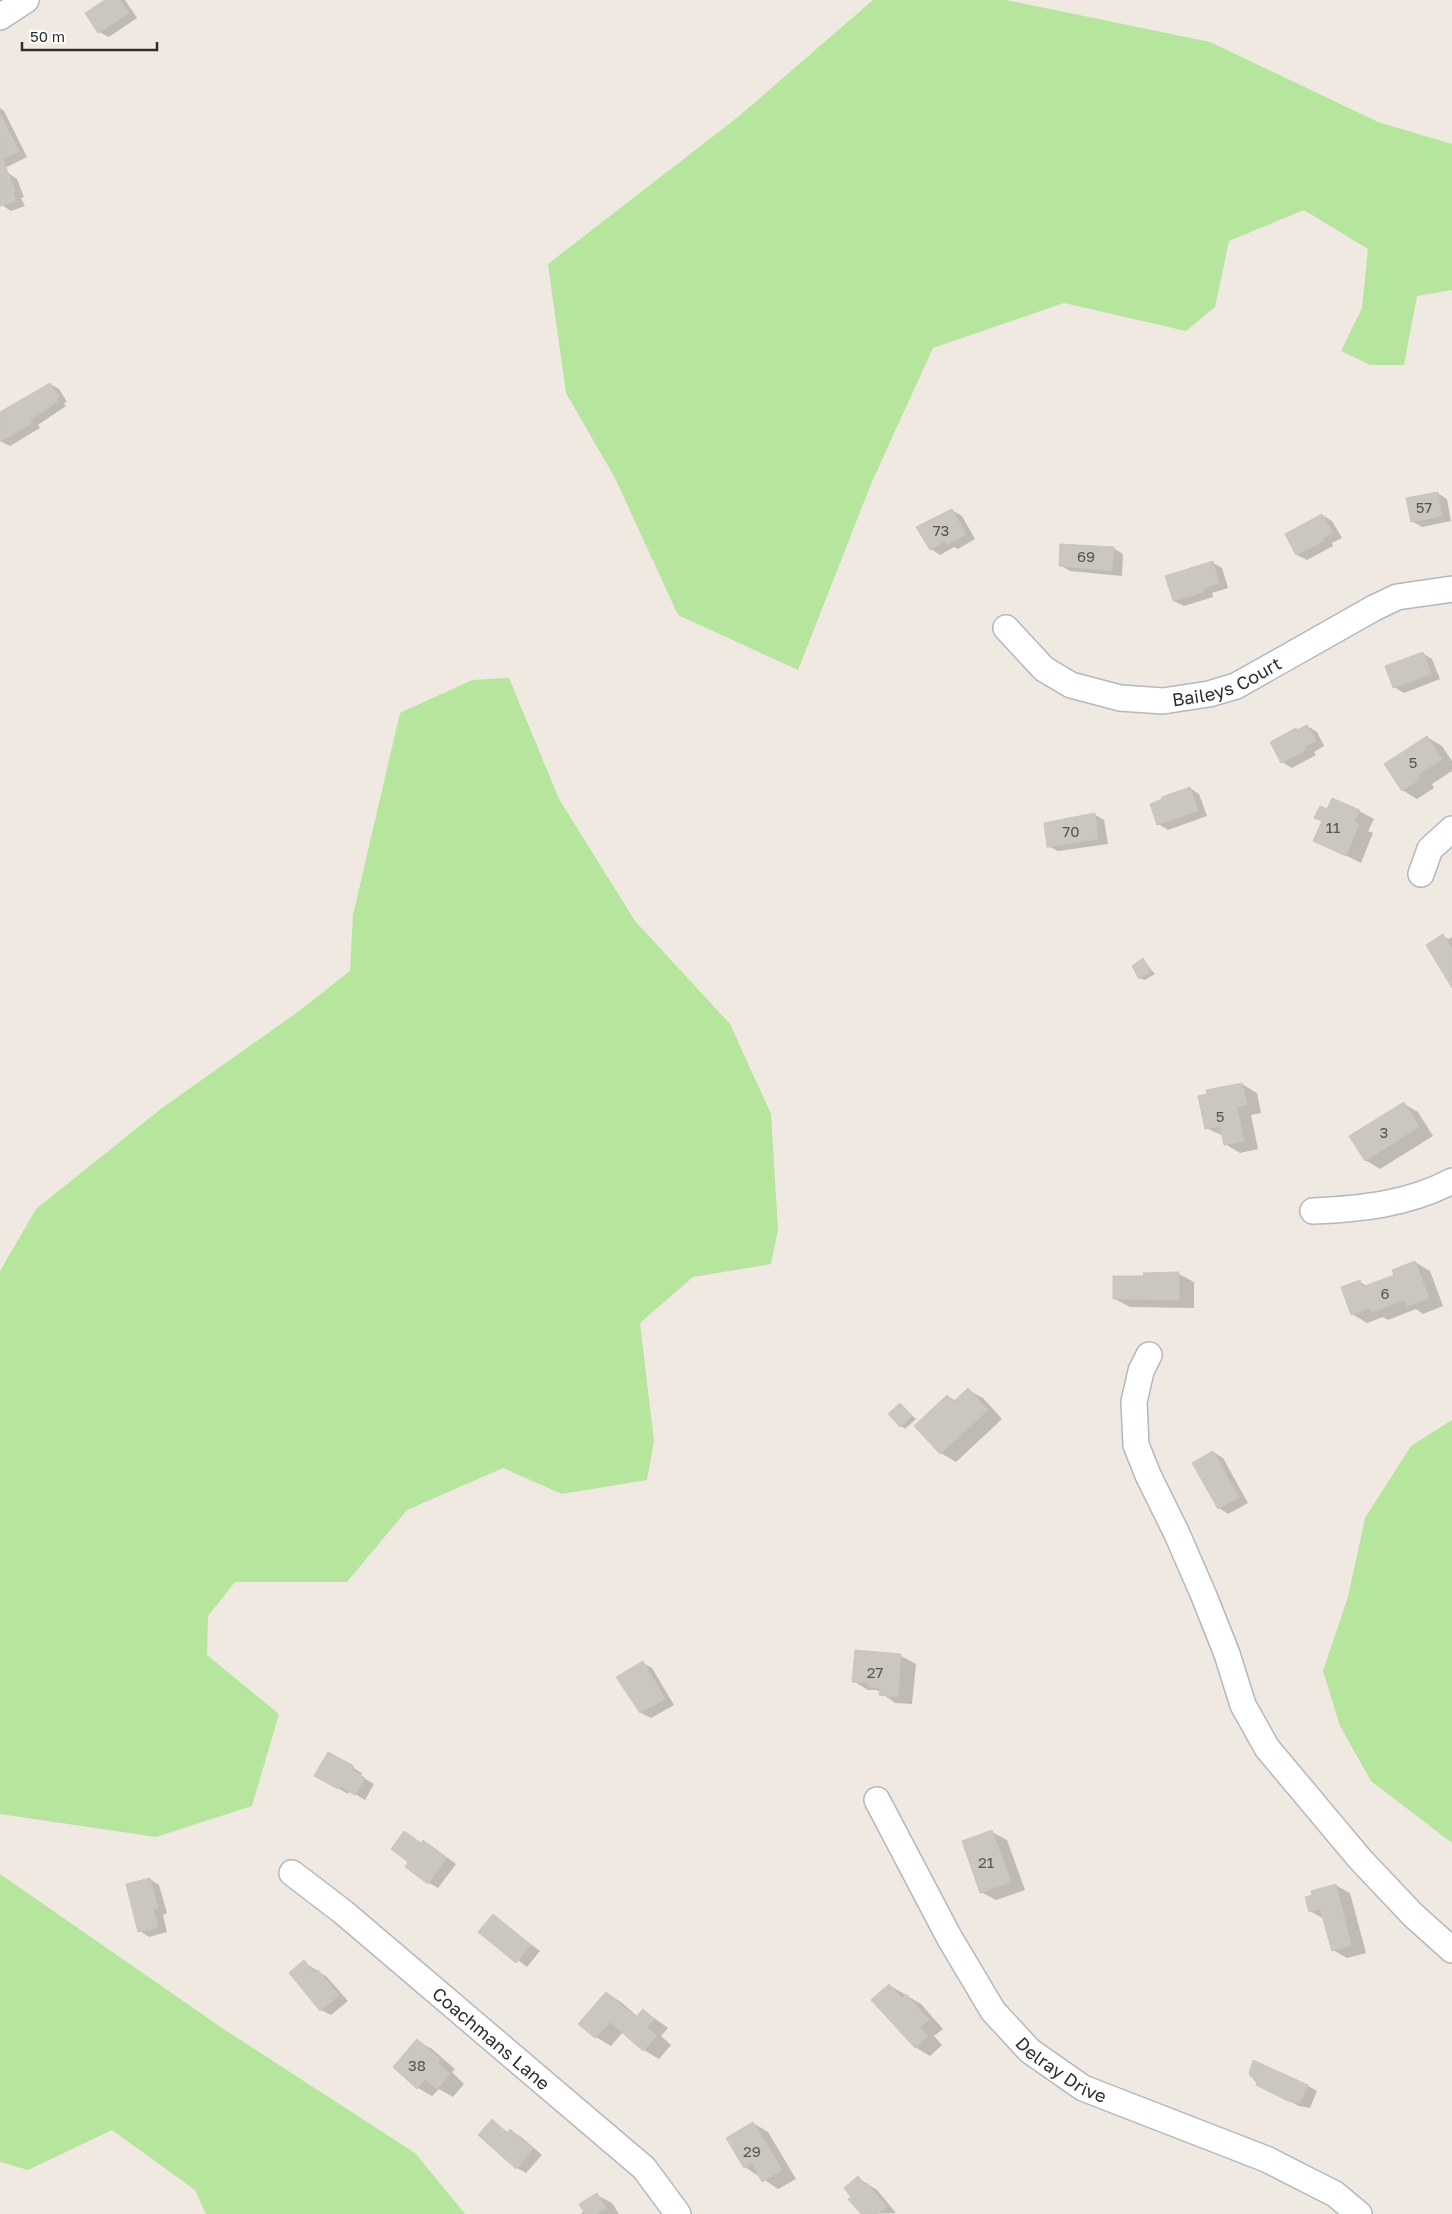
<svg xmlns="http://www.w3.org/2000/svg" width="1452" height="2214" font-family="'Golos Text',sans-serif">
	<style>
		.green { fill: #b6e59e }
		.shadow { fill: #0003 }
		.building { fill: #cbc7bf; stroke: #cbc5ba }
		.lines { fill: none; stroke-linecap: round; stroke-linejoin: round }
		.minor-casing { stroke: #b4b7c1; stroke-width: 28 }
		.minor { stroke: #fff; stroke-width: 25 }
		.labels { text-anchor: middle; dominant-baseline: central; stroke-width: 5; stroke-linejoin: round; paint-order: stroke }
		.number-label { font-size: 15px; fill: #555452 }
		.street-label { font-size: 18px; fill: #2e2e2e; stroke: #fff }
	</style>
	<rect width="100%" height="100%" fill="#efe9e1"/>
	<g class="green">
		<polygon points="873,0 1006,0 1210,42 1378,122 1452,144 1452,290 1417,296 1404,365 1370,365 1341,351 1362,308 1368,249 1304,210 1229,241 1215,307 1186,331 1064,303 933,348 871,484 798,670 678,615 615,478 566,393 548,264 738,117"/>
		<polygon points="509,678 559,799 635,921 730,1024 771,1114 778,1230 771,1264 693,1277 640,1323 654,1441 647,1480 562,1494 503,1468 407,1510 347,1582 235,1582 208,1616 207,1655 279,1714 252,1806 156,1837 0,1814 0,1271 36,1209 162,1108 295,1014 350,971 353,915 400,713 472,680"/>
		<polygon points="1452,1420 1452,1843 1371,1781 1340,1726 1323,1671 1348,1597 1365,1518 1411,1446"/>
		<polygon points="0,1874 222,2028 415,2153 465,2214 206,2214 195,2190 112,2130 28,2170 0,2162"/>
	</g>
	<g class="shadow">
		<polygon points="107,0 125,0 137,18 109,37 99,32"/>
		<polygon points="0,108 4,111 27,157 7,167 0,163"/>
		<polygon points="8,173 17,179 24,197 21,198 25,206 11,211 2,205 0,202 0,176"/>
		<polygon points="50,384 59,389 67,402 64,403 66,406 38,425 40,428 10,446 0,441 0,414"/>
		<polygon points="1437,493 1447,499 1451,521 1422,527 1412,521"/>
		<polygon points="952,510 962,516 975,539 958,549 954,547 940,555 931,549 918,527"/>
		<polygon points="1322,515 1332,521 1342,538 1332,543 1333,546 1307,560 1297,555 1286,534"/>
		<polygon points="1113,548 1123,554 1122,576 1070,571 1060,565"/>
		<polygon points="1213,563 1222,568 1228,588 1212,593 1213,597 1184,606 1174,601"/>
		<polygon points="1422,653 1432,659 1440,679 1404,693 1394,687"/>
		<polygon points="1307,726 1317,732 1324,746 1314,752 1316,755 1292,768 1282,762 1296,729 1299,731"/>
		<polygon points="1427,737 1442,746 1452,761 1452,771 1432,784 1434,788 1417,799 1402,790"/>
		<polygon points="1190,788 1199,794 1207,816 1168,830 1158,824"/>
		<polygon points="1328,811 1359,811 1374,819 1368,831 1373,833 1361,863 1315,840 1323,822 1316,818"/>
		<polygon points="1094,814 1104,820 1108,844 1058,851 1048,846 1065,818"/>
		<polygon points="1443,936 1449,939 1452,937 1452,979"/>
		<polygon points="1143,960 1155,974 1145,980 1140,978"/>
		<polygon points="1242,1084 1257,1093 1261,1113 1251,1115 1258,1149 1240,1153 1225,1144 1224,1136 1206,1128"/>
		<polygon points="1404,1104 1418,1112 1433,1136 1380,1169 1365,1160"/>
		<polygon points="1415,1262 1430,1271 1443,1306 1423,1314 1416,1309 1388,1320 1383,1317 1367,1323 1352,1314 1360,1282 1367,1286 1395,1276"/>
		<polygon points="1179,1274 1194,1282 1194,1308 1130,1307 1115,1299 1145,1277"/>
		<polygon points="968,1390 983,1398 1002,1419 956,1462 941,1453 947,1396 956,1401"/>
		<polygon points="900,1404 916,1419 905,1429 901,1426"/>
		<polygon points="1213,1452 1223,1458 1248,1503 1228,1514 1219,1508"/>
		<polygon points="901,1656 916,1664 912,1704 895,1703 877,1690 868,1690 853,1681"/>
		<polygon points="643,1663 652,1668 674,1705 651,1718 641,1713 618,1677"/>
		<polygon points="328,1753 362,1773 360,1776 374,1784 365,1800 350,1791 348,1794 316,1775"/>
		<polygon points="404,1832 422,1844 433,1847 456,1864 438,1888 429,1883 410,1862"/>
		<polygon points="992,1832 1007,1840 1025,1890 996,1900 981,1892"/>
		<polygon points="150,1879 159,1885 167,1913 163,1915 167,1932 149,1937 140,1931"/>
		<polygon points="1335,1885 1350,1893 1366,1953 1347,1958 1333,1950 1324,1919 1310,1911"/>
		<polygon points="493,1916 540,1951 527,1967 480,1932"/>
		<polygon points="304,1962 327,1977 348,2001 331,2015 321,2010"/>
		<polygon points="889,1985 921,2004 943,2029 934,2036 942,2045 930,2056 915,2047"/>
		<polygon points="606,1993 621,2002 638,2017 643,2010 668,2028 661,2036 671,2045 659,2059 644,2050 623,2032 611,2046 596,2037 580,2024"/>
		<polygon points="418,2041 432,2049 455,2069 452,2072 464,2084 453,2097 439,2089 432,2096 418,2088"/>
		<polygon points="1308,2086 1317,2091 1310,2108 1299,2106 1267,2090"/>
		<polygon points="492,2121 509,2133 510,2131 520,2136 542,2155 526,2173 517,2168"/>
		<polygon points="753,2123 768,2132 796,2179 778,2189 745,2167"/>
		<polygon points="858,2178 877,2190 896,2213 862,2214"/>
		<polygon points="597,2195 612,2203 619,2214 581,2214"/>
	</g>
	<g class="building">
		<polygon points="105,0 120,0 129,13 98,33 85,13"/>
		<polygon points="0,114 19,151 3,159 15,191 13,193 16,201 0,206"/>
		<polygon points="50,383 59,396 56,398 58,401 30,420 32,423 0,442 0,412"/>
		<polygon points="1438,492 1442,516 1411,522 1406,498"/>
		<polygon points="952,509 966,534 947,545 945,541 930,550 916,527"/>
		<polygon points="1322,514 1333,533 1323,538 1324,541 1296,555 1285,534"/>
		<polygon points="1060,544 1114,547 1112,571 1059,566"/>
		<polygon points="1213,561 1219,583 1203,588 1204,592 1173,601 1165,576"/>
		<polygon points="1423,652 1431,674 1393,688 1385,666"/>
		<polygon points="1307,725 1316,741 1305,746 1307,749 1281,763 1270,742 1296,728 1297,730"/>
		<polygon points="1427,736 1442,759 1418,775 1420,779 1402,791 1384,764"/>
		<polygon points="1190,787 1198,811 1157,825 1150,804 1162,799 1162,797"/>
		<polygon points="1332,798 1360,810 1354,822 1359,824 1346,856 1313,841 1322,821 1314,818 1320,806 1327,809"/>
		<polygon points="1095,813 1098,839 1047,847 1044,823"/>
		<polygon points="1443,934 1452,949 1452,988 1426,945"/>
		<polygon points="1143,958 1151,971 1139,979 1132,966"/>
		<polygon points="1242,1083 1247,1104 1237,1107 1244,1141 1224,1145 1220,1126 1205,1129 1198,1096 1207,1094 1206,1090"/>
		<polygon points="1404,1102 1419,1127 1365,1161 1349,1136"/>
		<polygon points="1415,1261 1429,1298 1407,1306 1405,1300 1372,1312 1370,1308 1351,1315 1341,1287 1360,1280 1362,1287 1394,1275 1392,1270"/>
		<polygon points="1179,1272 1179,1300 1113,1299 1113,1276 1144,1276 1143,1273"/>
		<polygon points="968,1388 988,1410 940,1454 914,1426 947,1395 953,1402"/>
		<polygon points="900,1403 912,1416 900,1427 888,1414"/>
		<polygon points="1213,1451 1239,1497 1218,1509 1192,1463"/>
		<polygon points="855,1650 901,1654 898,1697 879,1695 880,1688 868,1687 869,1683 852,1682"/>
		<polygon points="643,1661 665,1699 640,1713 616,1677"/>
		<polygon points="328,1752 354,1766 352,1770 365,1778 355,1795 340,1786 338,1789 314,1776"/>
		<polygon points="992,1830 1011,1882 980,1893 962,1841"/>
		<polygon points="404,1831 421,1843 423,1840 447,1858 428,1884 405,1867 408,1862 391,1849"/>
		<polygon points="150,1878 158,1908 153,1909 158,1927 138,1932 126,1884"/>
		<polygon points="1336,1884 1351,1945 1332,1951 1320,1909 1309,1912 1305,1897 1312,1895 1311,1891"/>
		<polygon points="493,1914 531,1945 516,1963 478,1932"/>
		<polygon points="304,1960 314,1973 318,1970 339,1995 320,2011 289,1973"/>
		<polygon points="889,1984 902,1998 906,1994 929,2020 920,2027 928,2036 915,2048 871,2000"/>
		<polygon points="606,1992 636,2017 643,2009 654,2019 647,2027 657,2036 643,2051 610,2022 595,2038 578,2024"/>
		<polygon points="417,2039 440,2059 438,2063 450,2074 437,2089 425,2079 417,2089 393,2067"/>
		<polygon points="1253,2060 1308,2085 1300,2103 1288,2101 1256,2085 1257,2083 1249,2074"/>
		<polygon points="492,2119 507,2133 510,2129 533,2149 516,2169 478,2135"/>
		<polygon points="753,2122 782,2170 762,2182 752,2163 744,2168 726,2138"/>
		<polygon points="858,2176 865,2185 867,2183 887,2207 877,2214 861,2214 848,2199 851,2197 844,2188"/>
		<polygon points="597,2193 606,2208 596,2214 585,2214 579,2204"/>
	</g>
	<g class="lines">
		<g class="minor-casing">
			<g id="minor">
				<polyline points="0,17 26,0"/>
				<path id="s1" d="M 1006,628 L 1044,669 L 1071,685 L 1120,698 L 1163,701 L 1209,694 L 1236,686 L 1374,608 L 1397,597 L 1452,589"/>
				<polyline points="1421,874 1430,849 1452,829"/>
				<path d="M 1313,1211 C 1361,1209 1409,1204 1452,1181"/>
				<polyline points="1149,1355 1141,1371 1134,1402 1136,1445 1148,1475 1177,1534 1204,1596 1227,1654 1243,1705 1267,1748 1360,1859 1413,1915 1452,1950"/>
				<path id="s2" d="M 877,1800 L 949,1937 L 993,2011 L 1030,2051 L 1083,2088 L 1266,2159 L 1335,2194 L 1359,2214"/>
				<path id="s3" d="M 292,1873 L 343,1912 L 644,2168 L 678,2214"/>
			</g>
		</g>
		<use href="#minor" class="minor"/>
	</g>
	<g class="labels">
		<g class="number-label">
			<text x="1424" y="507">57</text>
			<text x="941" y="530">73</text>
			<text x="1086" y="556">69</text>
			<text x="1413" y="762">5</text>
			<text x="1333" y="827">11</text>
			<text x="1071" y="831">70</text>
			<text x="1220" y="1116">5</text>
			<text x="1384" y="1132">3</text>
			<text x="1385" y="1293">6</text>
			<text x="875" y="1672">27</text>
			<text x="986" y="1862">21</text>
			<text x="417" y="2065">38</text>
			<text x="752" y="2151">29</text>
		</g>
		<g class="street-label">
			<text stroke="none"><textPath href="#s1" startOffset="248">Baileys Court</textPath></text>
			<text stroke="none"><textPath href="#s3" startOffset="259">Coachmans Lane</textPath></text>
			<text stroke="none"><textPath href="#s2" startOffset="332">Delray Drive</textPath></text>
		</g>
	</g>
	<path d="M22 42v8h135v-8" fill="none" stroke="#2e2e2e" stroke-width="2.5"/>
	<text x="30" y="42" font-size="15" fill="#2e2e2e" stroke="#ffffff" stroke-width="4" paint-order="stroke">50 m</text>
</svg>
